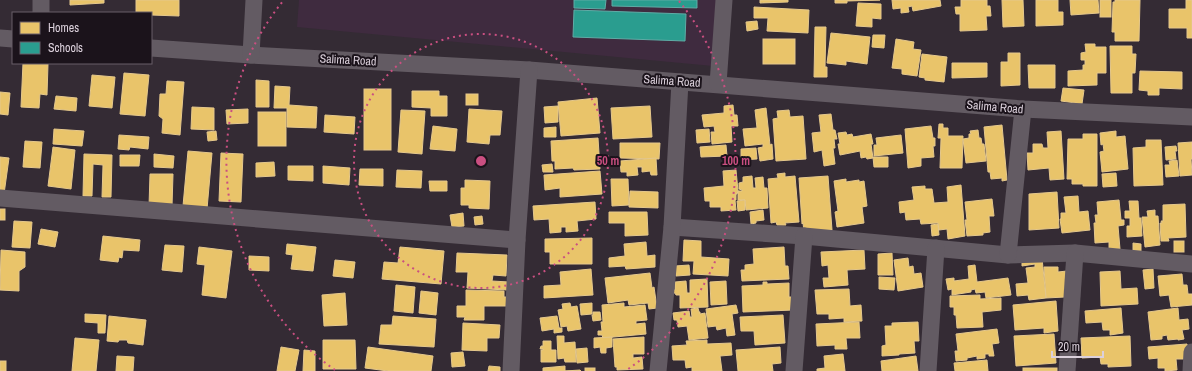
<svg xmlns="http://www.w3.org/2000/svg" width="1192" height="371" font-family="'Archivo Narrow',sans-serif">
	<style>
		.built { fill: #3f2b3f }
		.homes { fill: #e9c46a; stroke: #e5c88c }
		.schools { fill: #2a9d8f; stroke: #5faca6 }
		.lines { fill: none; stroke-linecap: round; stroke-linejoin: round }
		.street { stroke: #635b63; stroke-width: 17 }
		.ring { fill: none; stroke: #ca4f81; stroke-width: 2; stroke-dasharray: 2 4 }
		.labels { text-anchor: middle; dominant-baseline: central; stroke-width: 4; stroke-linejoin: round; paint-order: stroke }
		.street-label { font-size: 12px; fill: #dbd0db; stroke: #1b131b }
		.centre { fill: #ca4f81; stroke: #1b131b; stroke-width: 2 }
		.ring-label { font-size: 12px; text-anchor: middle; font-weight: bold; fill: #ca4f81; stroke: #1b131b; stroke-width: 4; stroke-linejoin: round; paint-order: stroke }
	</style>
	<rect width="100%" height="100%" fill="#342b34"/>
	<polygon class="built" points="299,0 720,0 713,66 297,27"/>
	<g class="homes">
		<polygon points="70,0 104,0 104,3 70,5"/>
		<polygon points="136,0 179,0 179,16 151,15 151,13 136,13"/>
		<polygon points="760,0 788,0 788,2 760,3"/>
		<polygon points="835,0 880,0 847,1 847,3 835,3"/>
		<polygon points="892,0 940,0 941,6 913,11 912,6 908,7 909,12 901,13 901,8 893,9"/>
		<polygon points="961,0 987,0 987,6 990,6 991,16 986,16 987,30 960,31 960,14 956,14 955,7 961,7"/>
		<polygon points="1002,0 1023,0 1024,26 1003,27"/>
		<polygon points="1036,0 1058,0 1058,12 1063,12 1063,25 1036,26"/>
		<polygon points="1070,0 1098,0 1099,13 1071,15"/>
		<rect x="1100" y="0" width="11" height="17"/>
		<polygon points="1115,0 1140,0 1139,41 1115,41 1115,32 1112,32 1113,2 1115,2"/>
		<polygon points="1186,0 1192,0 1192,38 1187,38 1187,28 1169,28 1169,9 1186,9"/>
		<polygon points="858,3 881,4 881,19 872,18 872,27 856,26"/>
		<polygon points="754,7 809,10 808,33 767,31 768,18 754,18"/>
		<polygon points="757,21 758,29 747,31 746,22"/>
		<polygon points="815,27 826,27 825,67 827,67 827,77 814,77"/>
		<polygon points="831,33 870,37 867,64 846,61 846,65 827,63"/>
		<polygon points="873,35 885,35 884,48 872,47"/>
		<rect x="763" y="39" width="32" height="25"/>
		<polygon points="896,39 914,42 913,49 921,50 917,76 902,74 902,69 892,68"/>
		<polygon points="1085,44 1095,44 1095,47 1106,47 1106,73 1097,73 1097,85 1068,86 1068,71 1083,70 1083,65 1085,65 1085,60 1081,60 1081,53 1086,52"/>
		<polygon points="1110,46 1132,46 1132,54 1136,54 1135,73 1132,73 1132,93 1111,93"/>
		<polygon points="1008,53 1020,53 1020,85 1001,86 1001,62 1008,62"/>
		<polygon points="922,54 947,57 944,82 925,80 925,78 919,77"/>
		<polygon points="23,63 48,64 47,95 40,94 39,108 21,107"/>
		<polygon points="952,63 987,63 987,77 952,78"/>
		<polygon points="1028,65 1055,65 1055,88 1029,88"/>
		<polygon points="1140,71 1182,72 1182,89 1159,88 1159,95 1148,95 1148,91 1139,90"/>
		<polygon points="124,73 149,75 145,116 120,114"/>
		<polygon points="92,75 115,77 112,108 89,106"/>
		<polygon points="256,80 269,81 269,107 256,107"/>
		<polygon points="167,81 184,82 180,135 162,133 163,119 159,116 160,94 166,94"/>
		<polygon points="275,86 290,87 289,105 317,107 316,128 287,127 287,108 274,108"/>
		<polygon points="1063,88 1084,90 1082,104 1061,101"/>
		<rect x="364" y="89" width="27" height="61"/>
		<polygon points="412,91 439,91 439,96 447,96 447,116 431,116 431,108 412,107"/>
		<polygon points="0,92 10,93 8,115 0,114"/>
		<rect x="466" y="94" width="12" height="11"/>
		<polygon points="56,96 77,98 76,111 54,109"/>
		<polygon points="597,98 600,133 561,136 558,102"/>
		<polygon points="733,105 734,115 737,115 738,126 731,126 732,142 712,144 711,132 715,132 714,126 704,127 702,115 724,113 724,106"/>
		<polygon points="558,106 558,122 545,123 544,107"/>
		<polygon points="650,106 652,137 613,139 611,108"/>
		<polygon points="192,107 214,108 214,130 191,129"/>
		<polygon points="766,108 770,145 772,144 773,159 760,161 758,148 763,147 763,144 745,146 743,129 757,128 755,110"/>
		<polygon points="248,109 248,123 227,124 226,110"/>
		<polygon points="469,109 502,111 500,135 490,135 489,144 467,142"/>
		<polygon points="401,110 425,111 422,154 398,152"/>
		<polygon points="789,110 790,117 803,116 806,159 776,161 773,119 778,118 777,111"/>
		<rect x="258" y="112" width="28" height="34"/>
		<polygon points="831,114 833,130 835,130 837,139 834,139 835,148 833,148 835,164 824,166 822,150 814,152 812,133 821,132 819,115"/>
		<polygon points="325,115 355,117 354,134 324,132"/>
		<polygon points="939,124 943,124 943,128 948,128 948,136 963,136 962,168 940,168 941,138 938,138"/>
		<polygon points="1002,125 1007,180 1002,181 1002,178 991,179 990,172 988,172 984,127"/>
		<polygon points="433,126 457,129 455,151 430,149"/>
		<polygon points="931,126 933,138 935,138 935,146 933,146 934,157 921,158 921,166 908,168 905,129"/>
		<polygon points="556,127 556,137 544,137 544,128"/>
		<polygon points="54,129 84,131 82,146 53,144"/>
		<polygon points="709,129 710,142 697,143 696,130"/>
		<polygon points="978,130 979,138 981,138 982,144 984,144 986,161 966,163 963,139 969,138 969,134 971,134 970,131"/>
		<polygon points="216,131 217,140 208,141 207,132"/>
		<polygon points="1061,131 1064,179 1050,180 1049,168 1028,170 1027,153 1033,153 1033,144 1042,144 1043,148 1048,148 1047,132"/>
		<polygon points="1116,131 1116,137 1125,136 1128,169 1102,172 1100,152 1104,151 1103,144 1101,145 1100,133"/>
		<polygon points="846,132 847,135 852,134 853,137 871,134 873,144 871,144 873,158 867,159 866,157 861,158 860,151 840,155 838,144 840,144 838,133"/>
		<polygon points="1083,134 1097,134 1097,186 1083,186 1083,184 1072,184 1072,179 1067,179 1068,139 1083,139"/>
		<polygon points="119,135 149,137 148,149 130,147 129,150 118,149"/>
		<polygon points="901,135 903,153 874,156 874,145 877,145 876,138"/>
		<polygon points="598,138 600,169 574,170 573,168 555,169 555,161 552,161 551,141"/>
		<polygon points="1146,140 1161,140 1163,185 1134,186 1133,148 1146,147"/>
		<polygon points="25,141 42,142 40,168 23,167"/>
		<polygon points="1192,142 1192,159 1191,159 1192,175 1180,176 1178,143"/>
		<polygon points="620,143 660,143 659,159 620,158"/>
		<polygon points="726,145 727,156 701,157 700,147"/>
		<polygon points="1176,146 1177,151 1175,151 1176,159 1166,160 1165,147"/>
		<polygon points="53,147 75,150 71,189 48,186"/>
		<polygon points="756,148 757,159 741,160 741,149"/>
		<polygon points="188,151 212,153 207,209 183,206"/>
		<polygon points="221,153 243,154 241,202 219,201"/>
		<polygon points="84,154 112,155 111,197 102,197 103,165 93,164 92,196 83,196"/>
		<polygon points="154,154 174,156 173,168 154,167"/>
		<polygon points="120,155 140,155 139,166 120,166"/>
		<polygon points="0,157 9,158 4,194 0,193"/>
		<polygon points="873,157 888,157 888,167 874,167"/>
		<polygon points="656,158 657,175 651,175 650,171 642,172 642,167 637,167 638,175 627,176 627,172 621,172 620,161"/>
		<polygon points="1177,160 1179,176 1166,177 1165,165 1170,165 1169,161"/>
		<polygon points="274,162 275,176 256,177 256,163"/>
		<polygon points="552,164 553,172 543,172 542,165"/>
		<polygon points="288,166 313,166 313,181 288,180"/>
		<polygon points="323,166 350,168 349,185 323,183"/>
		<polygon points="360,169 383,169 383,186 359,185"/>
		<polygon points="397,170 422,171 421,188 396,187"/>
		<polygon points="736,170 738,191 737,194 736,194 736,200 735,200 736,210 721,211 721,207 710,207 710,201 705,201 704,188 724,186 723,171"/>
		<polygon points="600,171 602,194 560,197 560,188 545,190 544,175"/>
		<polygon points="785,173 785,177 795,176 799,222 785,223 786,225 777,225 776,222 771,223 768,179 778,178 777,174"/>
		<polygon points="1116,173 1117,186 1103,187 1102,174"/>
		<polygon points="150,174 173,174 172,206 149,206"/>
		<polygon points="752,176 753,188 756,188 755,178 763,177 764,188 767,188 768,208 746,210 745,200 738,200 738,191 742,191 742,190 739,189 739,183 743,182 743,177"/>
		<polygon points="828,176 832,230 804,231 803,223 802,224 799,178"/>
		<polygon points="611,179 628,179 629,205 612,206"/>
		<polygon points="846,179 846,182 859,180 859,182 864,181 867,206 862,207 864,223 837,227 835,212 838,211 834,181"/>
		<polygon points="465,180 490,181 489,209 469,208 469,205 461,205 461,188 465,188"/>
		<polygon points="429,181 447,181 447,191 430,191"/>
		<polygon points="961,185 965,236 948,239 947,229 939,230 938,223 921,224 920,219 906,220 905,212 900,213 899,202 914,200 912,187 925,186 925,189 932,189 934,203 948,202 947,187"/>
		<polygon points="630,191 658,192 658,208 629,207"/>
		<polygon points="1057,192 1059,228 1029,230 1029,194"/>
		<polygon points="1078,196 1079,212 1088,211 1090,230 1062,233 1060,219 1061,219 1061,213 1066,213 1064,197"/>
		<polygon points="992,199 994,216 989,216 990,232 983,233 983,235 967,236 965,220 967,220 965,202"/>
		<polygon points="745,200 745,210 738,211 737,201"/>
		<polygon points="1119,200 1121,220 1124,220 1124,225 1118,226 1120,249 1109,249 1109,242 1095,243 1094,223 1096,223 1095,215 1098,215 1097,202"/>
		<polygon points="1129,201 1138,201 1139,218 1141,218 1142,236 1127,237 1127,226 1130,226 1130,218 1125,218 1125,211 1130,211"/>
		<polygon points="595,202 596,219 577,221 578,231 566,232 566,227 561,227 561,232 550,233 549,219 534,220 533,206"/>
		<polygon points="1185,204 1186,237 1168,238 1169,241 1161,241 1160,223 1162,223 1161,221 1163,221 1163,205"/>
		<rect x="0" y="209" width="5" height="11"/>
		<polygon points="763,210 764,220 756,221 756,223 751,224 750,212"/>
		<polygon points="1155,210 1155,216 1158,216 1160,245 1145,247 1142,217 1148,217 1147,211"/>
		<polygon points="609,212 647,212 648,235 625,236 625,223 609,223"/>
		<polygon points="463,213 464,226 452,227 450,215"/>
		<polygon points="482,216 483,224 475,225 474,217"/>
		<polygon points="14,221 32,222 30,248 12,247"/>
		<polygon points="938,224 939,235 932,236 931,225"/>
		<polygon points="41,229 58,232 55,247 38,244"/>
		<polygon points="103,236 140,240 139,251 123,250 122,258 119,257 118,262 100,260"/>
		<polygon points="592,238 592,264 550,264 550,252 545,252 545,239"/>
		<polygon points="684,240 701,241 701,257 729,259 728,276 693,274 694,261 683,261"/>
		<rect x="1174" y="241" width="10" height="11"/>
		<polygon points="646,242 647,256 655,255 655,267 626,269 625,266 609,267 609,258 625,256 624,244"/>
		<polygon points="1133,243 1141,244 1141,251 1133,251"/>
		<polygon points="287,244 316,247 313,271 291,269 293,255 286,254"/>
		<polygon points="165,245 184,246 182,272 162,270"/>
		<polygon points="199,247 232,251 226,298 202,295 205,265 197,264"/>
		<polygon points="400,247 444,251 441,284 382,279 384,262 398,263"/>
		<polygon points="784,247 785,266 788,266 789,279 742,281 741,270 745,270 745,265 754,264 753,249"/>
		<polygon points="1,250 25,252 25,267 19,271 19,291 0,290"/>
		<polygon points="864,250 865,269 847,270 848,285 824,287 823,278 829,278 828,265 822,266 821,252"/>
		<polygon points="457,253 507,255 506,276 493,275 492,281 509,282 508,290 467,288 468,272 456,272"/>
		<polygon points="892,253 893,275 878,275 878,254"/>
		<polygon points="249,256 269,257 269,271 249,270"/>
		<polygon points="908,258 909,267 913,266 914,274 921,273 923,287 898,291 894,260"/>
		<polygon points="1042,258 1046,298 1029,300 1028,295 1017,296 1016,284 1028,283 1026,268 1035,267 1035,264 1022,266 1022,259"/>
		<polygon points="335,260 355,262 353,278 333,276"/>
		<polygon points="689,265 690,275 676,276 675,266"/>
		<polygon points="975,265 977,282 1008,278 1011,295 986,298 985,292 976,293 975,289 971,290 971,292 952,295 952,289 948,290 946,279 954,278 954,281 969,279 968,266"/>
		<polygon points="1044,267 1058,267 1058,272 1067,271 1065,297 1046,298"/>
		<polygon points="591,269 593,295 544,298 544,286 561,285 560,272"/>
		<polygon points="1153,269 1154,288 1145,289 1143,270"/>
		<polygon points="1120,271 1121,289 1137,288 1138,304 1101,306 1100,272"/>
		<polygon points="650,273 652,288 654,287 657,308 649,309 648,303 629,305 628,300 608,303 605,278"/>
		<polygon points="1182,274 1183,285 1187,285 1188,294 1192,294 1192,305 1171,307 1169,295 1160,296 1158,276"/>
		<polygon points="879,277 895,278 894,290 879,289"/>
		<polygon points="707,279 708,307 680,308 680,295 676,295 675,293 672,293 672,290 675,290 675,282 686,281 687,293 690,293 690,280"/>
		<polygon points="726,281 727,304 711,305 710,282"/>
		<polygon points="763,282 767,282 767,284 789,283 789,297 793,297 794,310 743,312 742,286 763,285"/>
		<polygon points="396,285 415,287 413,313 394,311"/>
		<polygon points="849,289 850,306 861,305 862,321 844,322 844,318 829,319 829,314 817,314 815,290"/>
		<polygon points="466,290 504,291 504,297 507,297 507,306 484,306 484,320 464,320 465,317 457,317 457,306 466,306"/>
		<polygon points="421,291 438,293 436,315 419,313"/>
		<polygon points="345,293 347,325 324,326 322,295"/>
		<polygon points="980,295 980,299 1001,298 1001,310 982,312 983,327 957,328 956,315 954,315 954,307 950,307 950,296"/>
		<polygon points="1056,301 1058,331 1044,333 1044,328 1015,330 1013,305"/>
		<polygon points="570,303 571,307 577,306 581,329 568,331 567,326 561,327 558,310 563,309 562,304"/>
		<polygon points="592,303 592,314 581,315 580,304"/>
		<polygon points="624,303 624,307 645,305 647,320 636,321 636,324 645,323 646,334 603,338 602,335 598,335 598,331 602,331 601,322 603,322 602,305"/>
		<polygon points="736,305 738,313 732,314 735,335 727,336 726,328 717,330 716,326 708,327 706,309"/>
		<polygon points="698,308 699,312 700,312 700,314 705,313 708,338 689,340 687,326 678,327 677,320 674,320 673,313 689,311 690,317 692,317 691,309"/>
		<polygon points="1121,308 1123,333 1110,335 1110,330 1103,330 1102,322 1086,323 1085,311"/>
		<polygon points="1178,308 1179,320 1188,319 1189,329 1182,330 1184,339 1178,340 1178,339 1168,340 1167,335 1162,336 1162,339 1151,340 1148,312"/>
		<polygon points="593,312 600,312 601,320 593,321 592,315 593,315"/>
		<polygon points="85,314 106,315 105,333 98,333 98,323 85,322"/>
		<polygon points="783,315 785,343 755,345 754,331 741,331 740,317"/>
		<polygon points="109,316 146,320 143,345 128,343 127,340 119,340 118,342 107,341"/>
		<polygon points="393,316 436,319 434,347 379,344 381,325 392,325"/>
		<polygon points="557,316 559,328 562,328 562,332 554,333 554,329 542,331 540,318"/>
		<polygon points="859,322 860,338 846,338 847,349 835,349 835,345 817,346 816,324"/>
		<polygon points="918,322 919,341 914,341 915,353 899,354 899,355 882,356 882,346 886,345 885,326 892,326 892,323"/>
		<polygon points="463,323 500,325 499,338 487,338 487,351 462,350"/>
		<polygon points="997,329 999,343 992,344 994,356 989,356 989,354 985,354 985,358 977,359 977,356 967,358 967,360 956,361 955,351 958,351 956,334"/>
		<polygon points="1054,334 1056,363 1016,366 1014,336"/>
		<polygon points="557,336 564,336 564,343 575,342 576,362 565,362 564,358 558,359"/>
		<polygon points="1130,336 1131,366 1108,367 1108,364 1101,364 1100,357 1082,358 1081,338"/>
		<polygon points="612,337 612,347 606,348 606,353 601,353 600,347 594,348 594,338"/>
		<polygon points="644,337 644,354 633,354 633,358 642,357 643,369 617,370 617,367 615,367 613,339"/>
		<polygon points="75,338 99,340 96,371 72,371"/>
		<polygon points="323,340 355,340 356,369 323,369"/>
		<polygon points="707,340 707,344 731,343 732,355 720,356 722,371 692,371 692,367 686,368 685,360 673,360 672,346 687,345 686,341"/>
		<polygon points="543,341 551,341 551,350 556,350 556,362 541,362 541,350 543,350 543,349 540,349 541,346 543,346"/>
		<polygon points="1187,344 1189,359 1176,359 1177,370 1165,371 1165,368 1158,368 1158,358 1149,359 1148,347"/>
		<polygon points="281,347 299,350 295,371 277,371"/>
		<polygon points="368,347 433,356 431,371 388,371 365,368"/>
		<polygon points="780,347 781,363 772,364 773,371 738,371 736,350"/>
		<polygon points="587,348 588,362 577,363 576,349"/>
		<polygon points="304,350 315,351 315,371 303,371"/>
		<polygon points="463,352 465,366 452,367 451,353"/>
		<polygon points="843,354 845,371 817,371 817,369 825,368 824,356"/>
		<polygon points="117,356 134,357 133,371 116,371"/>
		<polygon points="916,356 918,371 882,371 881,361"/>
		<polygon points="987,360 988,371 955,371 954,363"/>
		<rect x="0" y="361" width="6" height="10"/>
		<polygon points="489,366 500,367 500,371 488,371"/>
		<polygon points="565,366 565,371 580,370 581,371 543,371 543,368"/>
		<rect x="585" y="368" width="10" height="3"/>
		<rect x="1023" y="368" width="34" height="3"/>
	</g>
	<g class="schools">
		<polygon points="574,0 606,0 605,9 574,8"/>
		<polygon points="612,0 697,0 697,8 612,6"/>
		<polygon points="574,10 686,14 685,41 573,37"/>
	</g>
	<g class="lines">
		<g class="street">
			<polyline points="41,13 41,0"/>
			<polyline points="0,38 13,39"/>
			<polyline points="151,48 251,55 529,70 1023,109 1192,117"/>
			<polyline points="251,55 254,0"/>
			<polyline points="718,84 724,0"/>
			<polyline points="0,198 517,240"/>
			<polyline points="672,227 804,236 1008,255 1075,253 1192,264"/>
			<polyline points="1008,255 1023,109"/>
			<polyline points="511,371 517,240 529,70"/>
			<polyline points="658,371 672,227 680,82"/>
			<polyline points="794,371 804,236"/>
			<polyline points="928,371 936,248"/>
			<polyline points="1067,371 1075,253"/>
			<polyline points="1191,371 1192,352"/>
		</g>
	</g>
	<g class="ring">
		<circle cx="481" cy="161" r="127"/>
		<path d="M335 370A255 255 0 0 1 283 1M679 1A255 255 0 0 1 627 370"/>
	</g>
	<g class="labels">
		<g class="street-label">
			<text transform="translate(348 60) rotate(3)">Salima Road</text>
			<text transform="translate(672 81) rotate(4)">Salima Road</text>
			<text transform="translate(995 107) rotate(5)">Salima Road</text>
		</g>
	</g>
	<circle cx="481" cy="161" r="6" class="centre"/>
	<g class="ring-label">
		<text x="608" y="165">50 m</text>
		<text x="736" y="165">100 m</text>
	</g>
	<rect x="12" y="12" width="140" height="52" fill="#1b131b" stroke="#685f68"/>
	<rect x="20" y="22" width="20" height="12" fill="#e9c46a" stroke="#685f68"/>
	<text x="48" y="32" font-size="12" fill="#dbd0db">Homes</text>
	<rect x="20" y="42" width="20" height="12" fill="#2a9d8f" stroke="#685f68"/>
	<text x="48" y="52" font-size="12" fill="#dbd0db">Schools</text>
	<path d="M1052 351v6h51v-6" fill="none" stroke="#dbd0db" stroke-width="2"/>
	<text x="1058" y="351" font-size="12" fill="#dbd0db" stroke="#1b131b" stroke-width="3" paint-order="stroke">20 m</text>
</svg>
